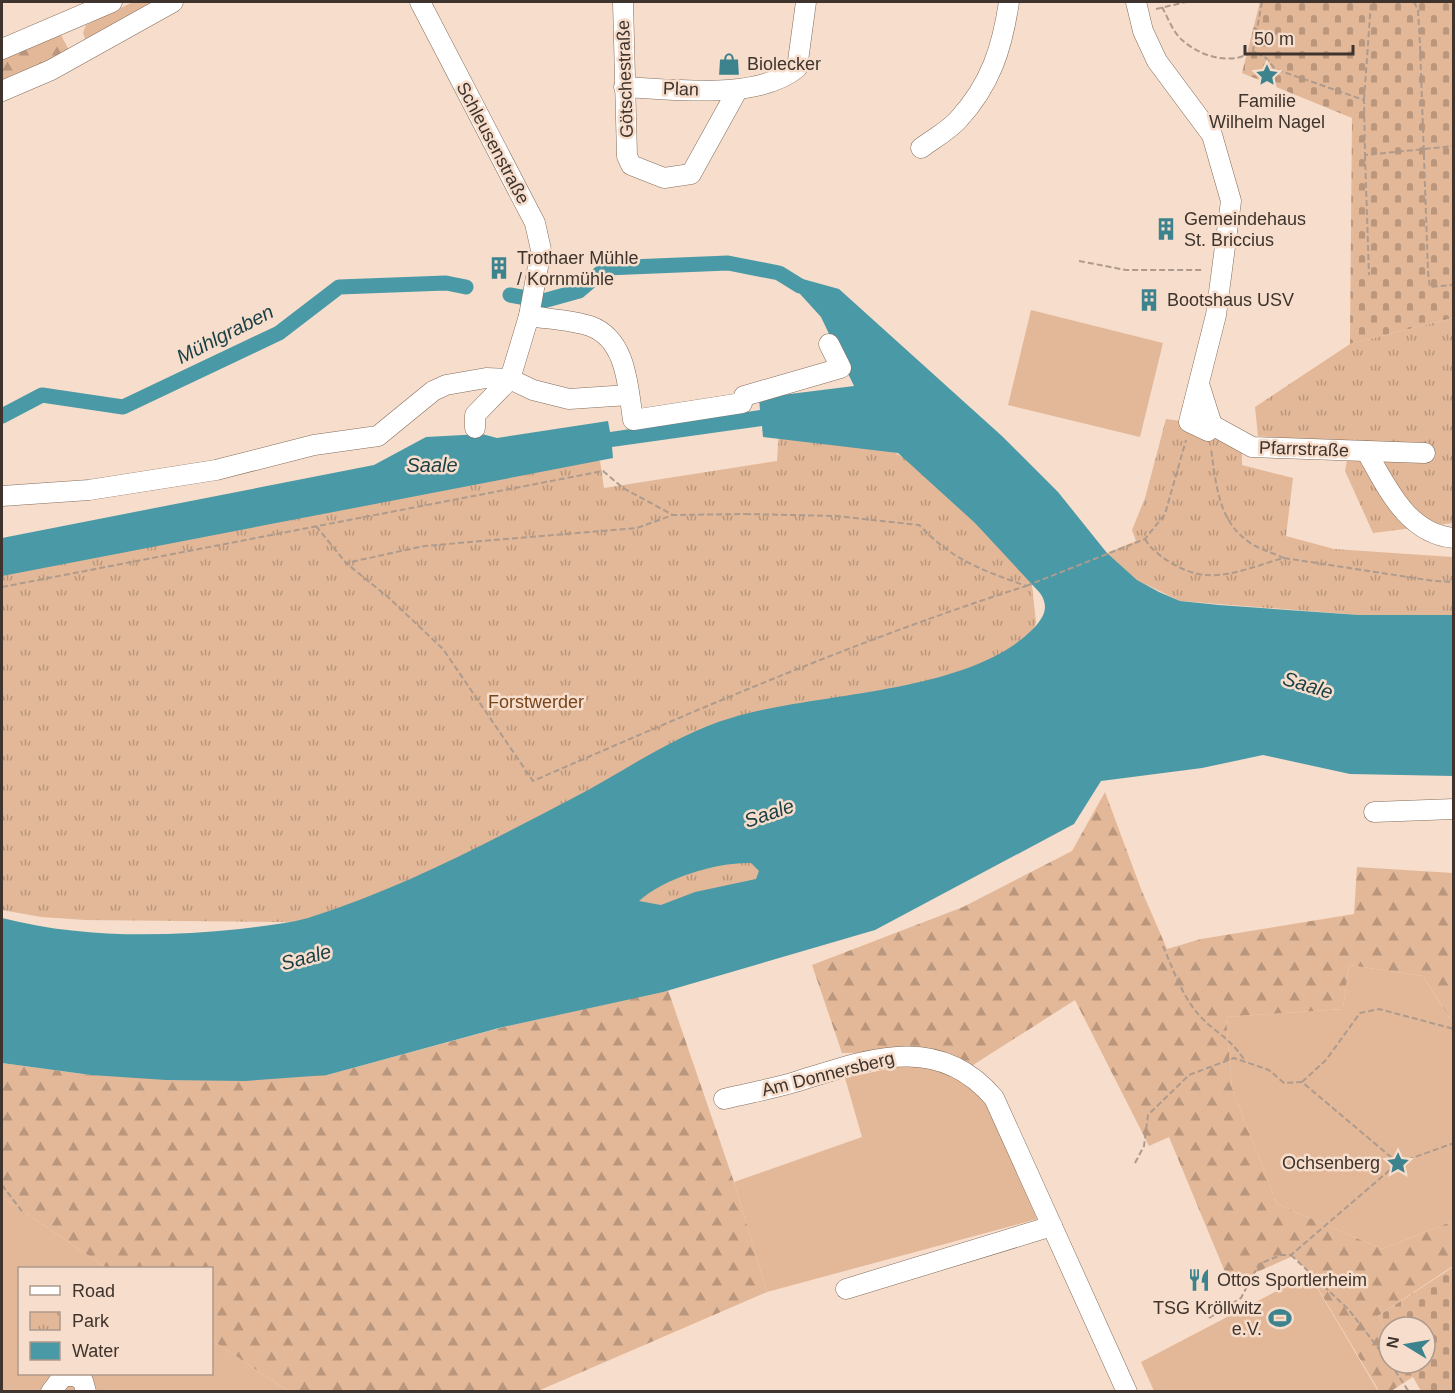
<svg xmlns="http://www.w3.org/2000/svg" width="1455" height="1393" font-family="Arial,sans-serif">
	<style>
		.green { fill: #e3b898 }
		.forest { fill: url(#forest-firs) }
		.cemetery { fill: url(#cemetery-stones) }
		.park { fill: url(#park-tufts) }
		.water { fill: #4a99a6; fill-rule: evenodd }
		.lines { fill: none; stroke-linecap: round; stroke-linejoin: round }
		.canal { stroke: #4a99a6; stroke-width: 15 }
		.minor-casing { stroke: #836d5c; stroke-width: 21 }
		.path { stroke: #ae9b8d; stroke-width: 2; stroke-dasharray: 6 3; stroke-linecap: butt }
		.minor { stroke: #fff; stroke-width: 20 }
		.labels { text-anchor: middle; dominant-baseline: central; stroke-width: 5; stroke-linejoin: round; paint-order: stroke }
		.poi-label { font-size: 18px; fill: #3e342d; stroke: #f7ddcb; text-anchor: start }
		.street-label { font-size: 18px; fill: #3e342d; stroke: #f7ddcb }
		.park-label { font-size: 18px; fill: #77451b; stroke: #f7ddcb }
		.water-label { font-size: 20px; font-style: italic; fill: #1a3f45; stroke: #f7ddcb }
	</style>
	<defs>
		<pattern id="forest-firs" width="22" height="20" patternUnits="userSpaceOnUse" patternTransform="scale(1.5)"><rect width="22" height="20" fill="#e3b898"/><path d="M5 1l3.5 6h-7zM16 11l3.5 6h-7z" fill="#b9967c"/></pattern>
		<pattern id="cemetery-stones" width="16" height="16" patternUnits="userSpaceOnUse" patternTransform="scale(1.5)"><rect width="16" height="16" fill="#e3b898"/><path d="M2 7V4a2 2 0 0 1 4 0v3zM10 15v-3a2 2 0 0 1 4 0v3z" fill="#b9967c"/></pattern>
		<pattern id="park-tufts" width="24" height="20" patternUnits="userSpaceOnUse" patternTransform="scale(1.5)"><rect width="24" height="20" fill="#e3b898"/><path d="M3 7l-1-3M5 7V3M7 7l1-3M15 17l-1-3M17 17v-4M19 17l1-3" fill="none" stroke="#b9967c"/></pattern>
	</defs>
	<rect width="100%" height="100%" fill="#f7ddcb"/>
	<g class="green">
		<polygon points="133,2 161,2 86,41 83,33 86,25"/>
		<polygon points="1031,310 1163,343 1140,437 1008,405"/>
		<polygon points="1349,965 1423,976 1449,1018 1453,1018 1453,1221 1382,1249 1277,1204 1232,1088 1226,1017 1343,1009"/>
		<polygon points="925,1061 954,1071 987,1102 1037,1219 767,1292 734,1182 862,1137 845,1078"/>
		<polygon points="2,1197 107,1268 20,1268 20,1374 212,1374 212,1340 288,1391 2,1391"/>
		<polygon points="1309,1274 1378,1391 1154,1391 1141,1362"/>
	</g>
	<g class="forest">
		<polygon points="61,35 70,52 2,83 2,59"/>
		<polygon points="1105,792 1141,889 1167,949 1201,939 1354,914 1357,867 1453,873 1453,1018 1450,1019 1423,976 1349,965 1343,1009 1226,1017 1232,1088 1277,1204 1382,1249 1453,1221 1453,1266 1378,1316 1389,1335 1389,1363 1405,1363 1413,1377 1391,1391 1379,1391 1307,1270 1293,1256 1230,1284 1169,1137 1149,1146 1075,1000 970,1067 937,1052 842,1053 812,965 963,907 1072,851"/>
		<polygon points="668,990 734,1182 767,1292 538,1391 288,1391 212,1340 212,1268 107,1268 2,1197 2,1063 91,1075 327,1075 504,1027"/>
	</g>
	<g class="cemetery">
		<polygon points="1260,2 1453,2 1453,318 1350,344 1352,118 1242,73"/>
		<polygon points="1453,1267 1453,1391 1421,1391 1405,1363 1425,1363 1425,1327 1389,1327 1389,1335 1378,1316"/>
	</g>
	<g class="park">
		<polygon points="1453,318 1453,523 1373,533 1345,471 1350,444 1258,436 1255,407 1350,344"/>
		<polygon points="1166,419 1189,422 1242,442 1242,465 1293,478 1286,536 1334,549 1453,557 1453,615 1359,615 1180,601 1137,580 1107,553 1136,541 1132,530 1145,498"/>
		<polygon points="779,428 892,451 915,464 1031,576 1036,622 1033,633 740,902 384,923 85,920 41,917 2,910 2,567 594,461 600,461 604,488 777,461"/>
	</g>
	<path class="water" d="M 781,273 L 839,289 L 1003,437 L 1058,492 L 1107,553 L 1137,580 L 1159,592 L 1180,601 L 1219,605 L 1359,615 L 1453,615 L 1453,776 L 1350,774 L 1263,755 L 1202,768 L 1101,781 L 1074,824 L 875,930 L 663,992 L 499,1028 L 327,1075 L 245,1081 L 166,1080 L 91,1075 L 2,1063 L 2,918 C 80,938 160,937 240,929 C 262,926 286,924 308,918 C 401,889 487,843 573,798 C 623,772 678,733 731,718 C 818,691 969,695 1034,628 C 1045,616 1049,606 1040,593 L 975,523 L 898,453 L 763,437 L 762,426 L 612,447 L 613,458 L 2,576 L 2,538 L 374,465 L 426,437 L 482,434 L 497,438 L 608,421 L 610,432 L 760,410 L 759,398 L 854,386 L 821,317 ZM 751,863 L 759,871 L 756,879 L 695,892 L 661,905 L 639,901 C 664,878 717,862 751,863 Z"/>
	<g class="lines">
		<g class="canal">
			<polyline points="510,295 543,301 579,291 606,268 728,263 779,273 800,286"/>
			<polyline points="2,416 42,395 123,407 279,333 339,287 446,283 466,287"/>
		</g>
		<g class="minor-casing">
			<g id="minor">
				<polyline points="420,2 535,223 541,250 529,316 510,379 475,415 475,428"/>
				<polyline points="623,2 627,156 631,165 664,178 691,174 737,91"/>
				<polyline points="1136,2 1143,31 1157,61 1212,135 1231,201 1216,315 1189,422 1208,431 1212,425 1199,384"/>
				<polyline points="2,49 112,2"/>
				<path d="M 624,87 C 673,89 757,101 797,68 L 806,2"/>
				<polyline points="2,91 51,70 173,2"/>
				<path d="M 921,148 C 933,139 948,131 958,120 C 991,84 1002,48 1009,2"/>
				<path d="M 529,316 C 549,319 572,320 590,326 C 627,339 628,388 633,420 L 742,403 L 744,396 L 841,368 L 829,344"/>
				<polyline points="1212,425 1252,447 1425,453"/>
				<path d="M 1366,451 C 1387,487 1407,534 1454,538"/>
				<polyline points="2,496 89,490 216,470 314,445 378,436 433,391 446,385 486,378 510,379 533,390 569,399 629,395"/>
				<polyline points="1374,812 1454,809"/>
				<path d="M 724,1099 C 748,1093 772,1089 795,1082 C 867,1060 937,1031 994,1098 L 1127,1392"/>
				<polyline points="846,1289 1052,1226"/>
				<polyline points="51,1392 63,1376 75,1376 83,1381 86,1392"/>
			</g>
		</g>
		<g class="path">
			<polyline points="1262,2 1253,51 1266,58 1275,69 1364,100 1365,155 1454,146"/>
			<polyline points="1414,2 1418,10 1420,44 1428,272 1430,287 1454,285"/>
			<path d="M 1162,7 C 1168,18 1173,32 1182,40 C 1201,57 1232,66 1253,51"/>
			<polyline points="1156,9 1186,2"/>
			<polyline points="1364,100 1371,2"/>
			<polyline points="1365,155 1369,275"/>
			<polyline points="1079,261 1126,270 1204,270"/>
			<path d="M 745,514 L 836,516 L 919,525 C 954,561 980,569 1026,586 C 857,640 696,710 533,781 L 443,649 L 388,597 L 346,563 L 424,546 L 637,528 L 673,515 Z"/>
			<polyline points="316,526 346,563"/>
			<path d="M 1145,539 C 1154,556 1187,575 1207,575 C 1232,577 1260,564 1284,558 C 1273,553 1258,549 1249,542 C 1218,521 1216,483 1211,449"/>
			<polyline points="1284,558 1434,581 1454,582"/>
			<polyline points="1026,586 1145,539 1165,514 1186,440"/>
			<polyline points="2,587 603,471 623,488 673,515"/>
			<path d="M 1163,946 C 1173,969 1182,996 1199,1015 C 1216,1034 1229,1036 1245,1061"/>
			<polyline points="1302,1082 1326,1060 1360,1013 1379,1009 1454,1029"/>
			<polyline points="1135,1163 1144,1146 1148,1115 1189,1075 1234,1058 1269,1070 1284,1083 1302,1082 1398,1163"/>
			<polyline points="2,1185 24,1214"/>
			<polyline points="1291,1255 1349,1310 1389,1362"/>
			<polyline points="1209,1318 1241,1298 1259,1264 1281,1255 1291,1255 1398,1163 1454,1143"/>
			<polyline points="1390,1363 1409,1392"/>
		</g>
		<use href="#minor" class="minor"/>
	</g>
	<defs>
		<g id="shop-bare" transform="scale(1.8)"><path d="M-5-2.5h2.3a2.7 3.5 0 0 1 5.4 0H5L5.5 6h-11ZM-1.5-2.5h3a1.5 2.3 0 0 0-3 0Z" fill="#3d838e" stroke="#f7ddcb" stroke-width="2.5" paint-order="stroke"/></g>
		<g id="sight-bare" transform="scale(1.8)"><path d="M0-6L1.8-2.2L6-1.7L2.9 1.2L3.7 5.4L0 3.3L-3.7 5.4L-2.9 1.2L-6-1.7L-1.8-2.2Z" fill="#3d838e" stroke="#f7ddcb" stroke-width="2.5" paint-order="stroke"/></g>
		<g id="building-bare" transform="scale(1.8)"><path d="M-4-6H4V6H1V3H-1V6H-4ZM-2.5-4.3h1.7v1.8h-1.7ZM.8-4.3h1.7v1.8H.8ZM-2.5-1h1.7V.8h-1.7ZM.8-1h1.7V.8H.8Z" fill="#3d838e" stroke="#f7ddcb" stroke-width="2.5" paint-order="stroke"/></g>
		<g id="restaurant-bare" transform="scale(1.8)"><path d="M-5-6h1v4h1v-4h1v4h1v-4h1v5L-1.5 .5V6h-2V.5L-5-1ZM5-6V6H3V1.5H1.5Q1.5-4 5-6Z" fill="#3d838e" stroke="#f7ddcb" stroke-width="2.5" paint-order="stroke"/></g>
		<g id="stadium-bare" transform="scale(1.8)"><path d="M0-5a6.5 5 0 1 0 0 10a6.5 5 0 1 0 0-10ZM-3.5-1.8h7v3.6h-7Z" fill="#3d838e" stroke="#f7ddcb" stroke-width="2.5" paint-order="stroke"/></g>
	</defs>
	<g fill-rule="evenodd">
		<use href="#shop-bare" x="729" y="64"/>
		<use href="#sight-bare" x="1267" y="75"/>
		<use href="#building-bare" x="1166" y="229"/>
		<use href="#building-bare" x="499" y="268"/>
		<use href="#building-bare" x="1149" y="300"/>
		<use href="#sight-bare" x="1398" y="1163"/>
		<use href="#restaurant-bare" x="1199" y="1280"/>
		<use href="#stadium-bare" x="1280" y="1318"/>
	</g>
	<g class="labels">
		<g class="poi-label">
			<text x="747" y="64">Biolecker</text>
			<text x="1267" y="101" text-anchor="middle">Familie<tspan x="1267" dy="21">Wilhelm Nagel</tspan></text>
			<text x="1184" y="219">Gemeindehaus<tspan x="1184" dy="21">St. Briccius</tspan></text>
			<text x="517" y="258">Trothaer Mühle<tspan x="517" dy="21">/ Kornmühle</tspan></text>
			<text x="1167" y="300">Bootshaus USV</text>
			<text x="1380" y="1163" text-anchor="end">Ochsenberg</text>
			<text x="1217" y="1280">Ottos Sportlerheim</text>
			<text x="1262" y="1308" text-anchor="end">TSG Kröllwitz<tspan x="1262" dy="21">e.V.</tspan></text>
		</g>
		<g class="street-label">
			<text transform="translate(625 79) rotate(-92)">Götschestraße</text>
			<text transform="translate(681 89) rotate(2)">Plan</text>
			<text transform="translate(493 143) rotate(62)">Schleusenstraße</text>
			<text transform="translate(1304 449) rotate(2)">Pfarrstraße</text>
			<text transform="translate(828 1074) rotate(-14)">Am Donnersberg</text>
		</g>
		<g class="park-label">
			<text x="536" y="702">Forstwerder</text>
		</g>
		<g class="water-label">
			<text transform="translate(225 334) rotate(-27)">Mühlgraben</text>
			<text x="432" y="465">Saale</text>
			<text transform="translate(1308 685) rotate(17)">Saale</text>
			<text transform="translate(769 813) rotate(-19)">Saale</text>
			<text transform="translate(306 957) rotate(-15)">Saale</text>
		</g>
	</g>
	<rect width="1455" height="1393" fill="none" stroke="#3e342d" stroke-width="6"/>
	<rect x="18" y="1267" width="195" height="108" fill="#f7ddcb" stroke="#ad998c" stroke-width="1.5"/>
	<rect x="30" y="1286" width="30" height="9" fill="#ffffff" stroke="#ad998c" stroke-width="1.5"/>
	<text x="72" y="1297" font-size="18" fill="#3e342d">Road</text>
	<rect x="30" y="1312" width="30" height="18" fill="url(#park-tufts)" stroke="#ad998c" stroke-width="1.5"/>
	<text x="72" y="1327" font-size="18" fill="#3e342d">Park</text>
	<rect x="30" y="1342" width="30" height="18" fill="#4a99a6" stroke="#ad998c" stroke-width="1.5"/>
	<text x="72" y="1357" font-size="18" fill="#3e342d">Water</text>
	<g transform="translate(1407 1345) rotate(281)"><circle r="28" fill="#f7ddcb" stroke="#ad998c" stroke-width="1.5"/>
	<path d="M0-4.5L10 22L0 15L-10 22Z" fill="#3d838e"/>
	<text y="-9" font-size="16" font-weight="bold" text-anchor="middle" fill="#3e342d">N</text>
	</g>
	<path d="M1245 45v9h108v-9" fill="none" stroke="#3e342d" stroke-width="3"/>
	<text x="1254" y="45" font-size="18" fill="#3e342d" stroke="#f7ddcb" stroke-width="4.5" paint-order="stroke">50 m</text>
</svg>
